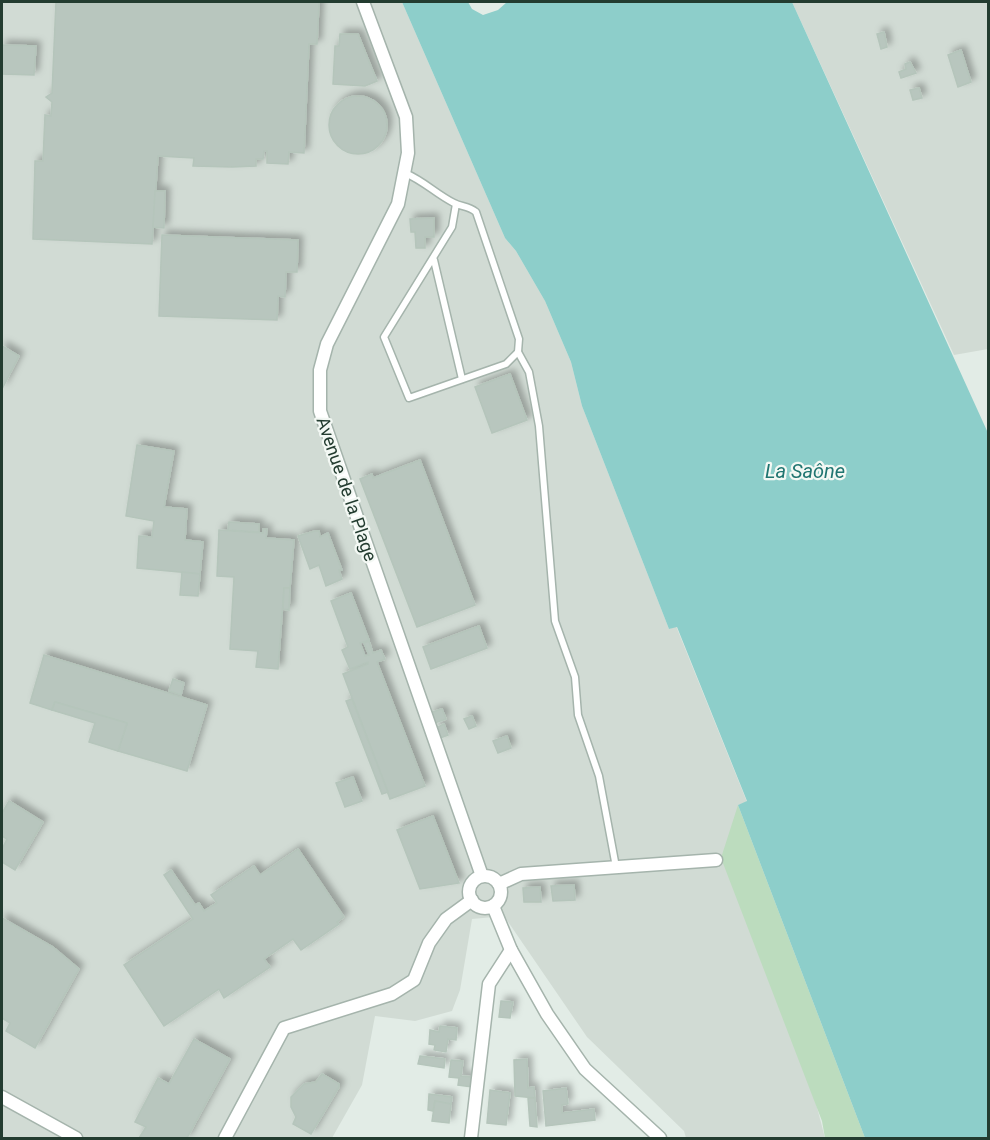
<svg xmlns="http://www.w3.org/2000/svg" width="990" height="1140" font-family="Roboto,sans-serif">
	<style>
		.built { fill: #d1dbd4 }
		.green { fill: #bcdcbe }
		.water { fill: #8dceca }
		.building { fill: #b8c6be; stroke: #b5c5bb; stroke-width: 1.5; filter: url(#shadow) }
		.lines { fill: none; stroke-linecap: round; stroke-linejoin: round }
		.lane-casing { stroke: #a5b4ac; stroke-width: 9 }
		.street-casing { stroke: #a5b4ac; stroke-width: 15 }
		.lane { stroke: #fff; stroke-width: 6 }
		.street { stroke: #fff; stroke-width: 12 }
		.labels { text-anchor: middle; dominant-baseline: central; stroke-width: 4.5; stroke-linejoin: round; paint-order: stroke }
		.street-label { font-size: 18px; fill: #233c30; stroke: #f3f8f4 }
		.water-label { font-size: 20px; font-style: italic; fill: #207571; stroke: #f3f8f4 }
	</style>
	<defs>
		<filter id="shadow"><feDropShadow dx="4.5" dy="-4.5" stdDeviation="3" flood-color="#0004"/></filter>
	</defs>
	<rect width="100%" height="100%" fill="#e2ece6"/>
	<g class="built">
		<polygon points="2,2 402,2 505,238 516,251 545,301 571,362 582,406 669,629 676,626 747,802 738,805 825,1138 686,1138 684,1131 587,1037 504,916 472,919 460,990 452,1011 415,1021 375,1016 362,1085 332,1138 2,1138"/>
		<polygon points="792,2 988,2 988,349 954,355"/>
	</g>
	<polygon class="green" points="738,805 865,1138 825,1138 822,1121 721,858"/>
	<polygon class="water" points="402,2 468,2 472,9 483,15 498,10 507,2 792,2 988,433 988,1138 865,1138 738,805 747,801 677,627 669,629 582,406 571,362 545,301 516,251 505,238"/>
	<g class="building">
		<polygon points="56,2 319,2 317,44 309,44 304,153 289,152 288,164 267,163 267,151 264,151 263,159 256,159 256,166 232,167 193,166 194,158 158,156 152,244 33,239 35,161 43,161 45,115 51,116 52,102 46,97 52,93"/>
		<polygon points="884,32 887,47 881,49 877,34"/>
		<polygon points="340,34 358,34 377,81 365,86 333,84 335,46 339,46"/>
		<polygon points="2,45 36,46 34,75 2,74"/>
		<polygon points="961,50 971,82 958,87 948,55"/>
		<polygon points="910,62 916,73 901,78 899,72 906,69 905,64"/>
		<polygon points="919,88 922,98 913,100 910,90"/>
		<circle cx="358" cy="125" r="29"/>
		<polygon points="155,191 165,191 164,228 153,227"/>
		<polygon points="434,218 434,237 425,237 425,248 416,248 415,232 411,232 410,219"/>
		<polygon points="162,235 298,240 297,272 286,272 285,297 278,296 277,320 159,316"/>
		<polygon points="2,346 19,356 2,389"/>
		<polygon points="510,374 527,420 492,433 475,387"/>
		<polygon points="137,445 174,451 164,507 187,509 185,540 203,542 200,574 137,568 139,536 152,537 154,521 126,516"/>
		<polygon points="420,460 475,605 417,627 360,479 372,474 373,478"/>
		<polygon points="229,522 259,524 259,532 228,530"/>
		<polygon points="263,529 267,529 266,538 294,540 290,588 284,588 278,669 256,667 258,651 230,649 234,577 217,576 219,530 263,533"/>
		<polygon points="315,531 319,531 320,537 328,533 342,570 339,570 342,579 326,586 319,565 310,569 298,536"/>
		<polygon points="182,572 200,574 198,596 180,595"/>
		<polygon points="284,588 290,588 289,610 283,609"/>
		<polygon points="351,593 369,640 360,643 365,656 369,655 364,643 369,641 373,653 381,650 385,659 377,662 425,786 390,799 343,674 368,664 368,662 350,669 342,650 348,647 331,601"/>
		<polygon points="479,626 487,648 431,669 423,647"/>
		<polygon points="44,655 207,705 187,771 118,751 127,723 55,702 52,710 30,703"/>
		<polygon points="173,679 184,683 181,695 169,691"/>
		<polygon points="352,699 388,792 382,794 346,701"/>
		<polygon points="55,702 127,723 118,751 89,742 95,723 52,710"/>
		<polygon points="442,709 446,719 434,723 430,713"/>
		<polygon points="472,716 476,726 469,729 464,719"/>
		<polygon points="444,724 448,735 440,738 436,728"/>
		<polygon points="507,736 511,748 498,753 493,741"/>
		<polygon points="353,777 362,801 345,807 336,783"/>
		<polygon points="9,801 43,822 15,870 2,862 2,849 7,839 2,836 2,813"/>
		<polygon points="433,816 459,883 420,889 397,830"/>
		<polygon points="298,849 344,917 337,922 339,924 301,950 293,939 264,959 270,967 224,998 219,989 164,1026 124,965 193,919 164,875 171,870 195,905 199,903 204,911 217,903 211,895 254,866 260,875"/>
		<polygon points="574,885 575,900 553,901 551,886"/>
		<polygon points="540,887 541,902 524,902 523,888"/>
		<polygon points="2,918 53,947 79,969 35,1048 6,1031 10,1023 2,1018"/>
		<polygon points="501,1001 513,1002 510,1018 499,1017"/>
		<polygon points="440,1026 457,1028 456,1040 448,1039 446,1052 434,1050 435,1045 429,1044 430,1030 439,1032"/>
		<polygon points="194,1039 230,1059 187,1138 139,1138 146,1127 135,1122 158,1078 169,1084"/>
		<polygon points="420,1056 445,1059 444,1068 418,1064"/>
		<polygon points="527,1059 528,1088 534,1087 535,1098 515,1096 514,1060"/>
		<polygon points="451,1060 463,1061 461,1076 473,1077 472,1087 458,1085 459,1078 449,1077"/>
		<polygon points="322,1074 339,1084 339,1087 311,1134 293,1124 296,1117 291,1107 291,1097 304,1084 316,1082"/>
		<polygon points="566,1088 568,1104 562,1105 562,1113 594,1109 595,1120 546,1126 543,1091"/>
		<polygon points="490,1090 510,1093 506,1125 487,1123"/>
		<polygon points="429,1094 452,1097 451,1104 435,1101 433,1111 428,1110"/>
		<polygon points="528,1098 535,1098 537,1127 530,1126"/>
		<polygon points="435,1101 451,1104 449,1123 432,1121"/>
	</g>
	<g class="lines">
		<g class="lane-casing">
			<g id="lane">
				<path d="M 405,173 C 424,181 436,194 454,203 C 462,207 468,206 476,212 L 519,339 L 518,352 L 506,364 L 409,398 L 384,337 L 452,227 L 456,204"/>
				<polyline points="434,260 462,379"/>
				<polyline points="518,352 529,372 539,426 555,621 575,677 578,715 599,776 616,867"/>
			</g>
		</g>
		<g class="street-casing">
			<g id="street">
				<polyline points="363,2 406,117 408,153 398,204 327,344 320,370 320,411 482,876"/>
				<circle cx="485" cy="892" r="16"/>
				<polyline points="499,884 521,874 716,860"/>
				<polyline points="493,906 511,950 547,1014 585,1069 660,1138"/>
				<polyline points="2,1097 76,1138"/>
				<polyline points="225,1138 284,1028 392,994 414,980 429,943 446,919 472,900"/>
				<polyline points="471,1138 489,984 511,950"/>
			</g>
		</g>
		<use href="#lane" class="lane"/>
		<use href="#street" class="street"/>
	</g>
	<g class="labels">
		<g class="street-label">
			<text transform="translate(347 489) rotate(71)">Avenue de la Plage</text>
		</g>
		<g class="water-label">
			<text x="805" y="471">La Saône</text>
		</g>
	</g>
	<rect width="990" height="1140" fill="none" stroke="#233c30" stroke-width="6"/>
</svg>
